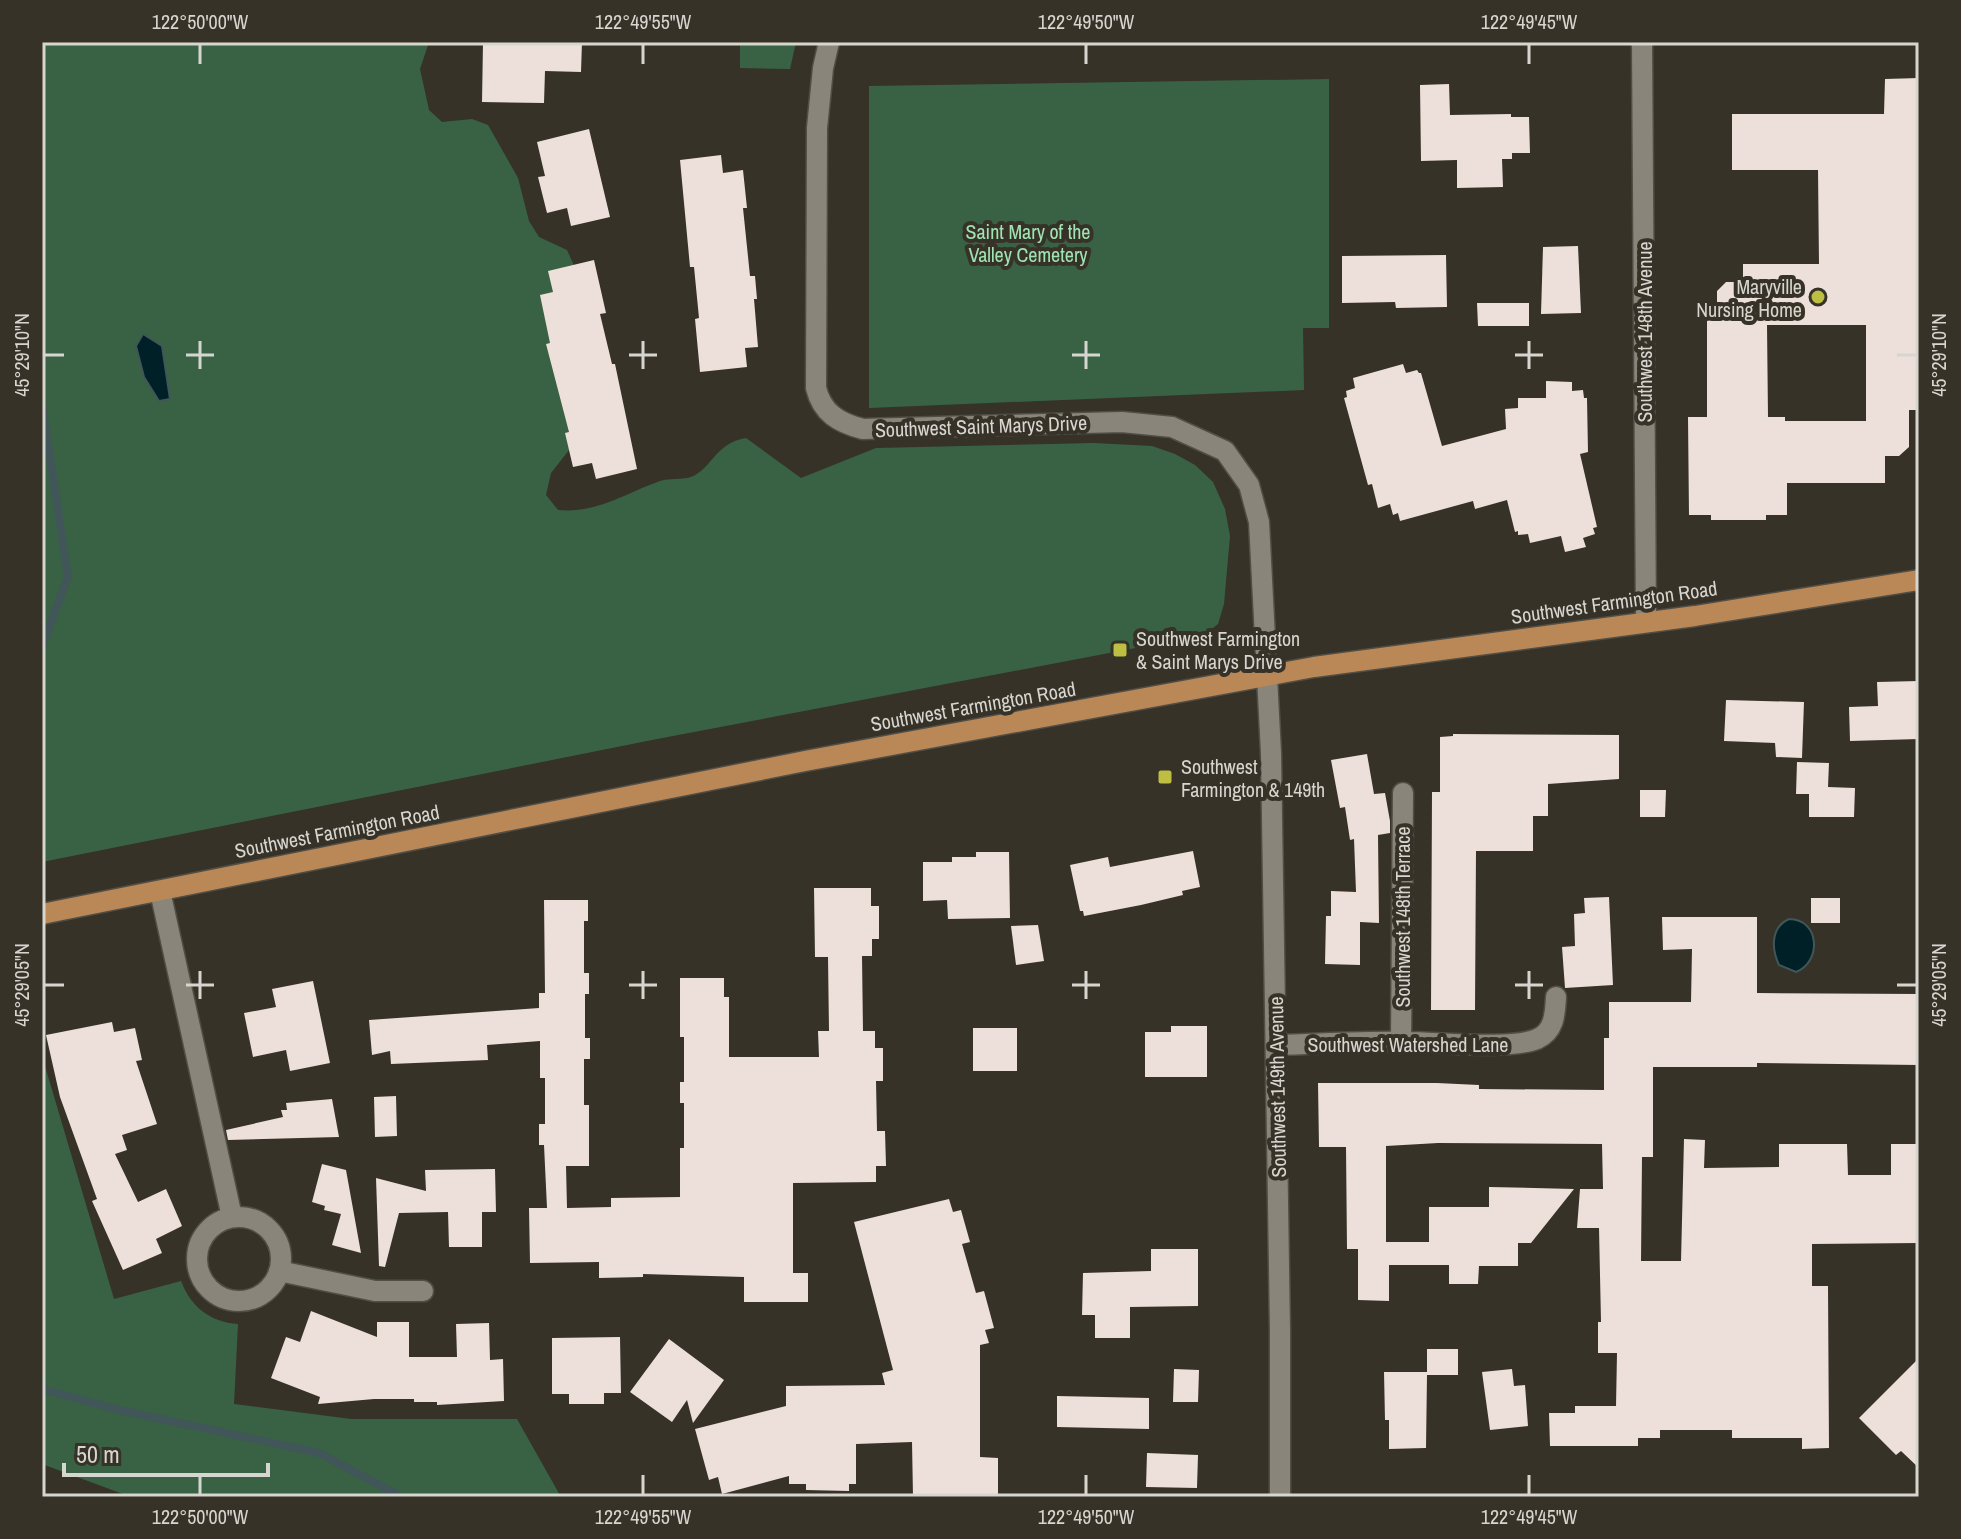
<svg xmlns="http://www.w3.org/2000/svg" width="1961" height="1539" font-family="'Archivo Narrow',sans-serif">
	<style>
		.green { fill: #396245; fill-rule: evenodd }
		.water { fill: #002027; stroke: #405659; stroke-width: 2 }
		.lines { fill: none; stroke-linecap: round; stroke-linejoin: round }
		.stream { stroke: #405659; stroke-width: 8 }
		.building { fill: #eddfda; fill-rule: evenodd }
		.street-casing { stroke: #514e46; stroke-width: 23 }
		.primary-casing { stroke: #514e46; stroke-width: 23 }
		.street { stroke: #89857a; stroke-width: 20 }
		.primary { stroke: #ba8756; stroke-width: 20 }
		.ticks { fill: none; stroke: #d7d5cf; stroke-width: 3 }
		.poi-dot { fill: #bebf42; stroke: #363228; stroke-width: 3 }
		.labels { text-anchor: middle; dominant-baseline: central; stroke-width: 8; stroke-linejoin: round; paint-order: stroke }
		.park-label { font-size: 20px; fill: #9fe4b2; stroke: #363228 }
		.poi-label { font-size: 20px; fill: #d7d5cf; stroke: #363228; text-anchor: start }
		.street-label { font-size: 20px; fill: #d7d5cf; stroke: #363228 }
		.neatline { fill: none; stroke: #d7d5cf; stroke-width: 3 }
		.ticks-label { font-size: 20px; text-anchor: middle; fill: #d7d5cf }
	</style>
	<rect width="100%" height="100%" fill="#363228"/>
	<g class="green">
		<path d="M 42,42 L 429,42 L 420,69 L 429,110 L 442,122 L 472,119 L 488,125 L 518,178 L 529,221 L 539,237 L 567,250 L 576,270 L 573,445 L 551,473 L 546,495 L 558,510 C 596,514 626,493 660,481 C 670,478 681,480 691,477 C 713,468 715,443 746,438 L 801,478 L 876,448 L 1094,443 L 1152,446 L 1175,454 L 1195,465 L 1213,482 L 1225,509 L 1230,536 L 1224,604 L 1218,624 L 1204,635 L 657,739 L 42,862 ZM 137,345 L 162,346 L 168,384 L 159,401 L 140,362 Z"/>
		<polygon points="740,42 796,42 790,69 740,68"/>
		<polygon points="1329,79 1329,328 1303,328 1304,390 869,408 869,86"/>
		<path d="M 42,1056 L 114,1299 L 181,1281 C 191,1307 210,1322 238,1324 L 234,1404 L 351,1419 L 517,1419 L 561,1497 L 131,1497 L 42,1464 Z"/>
	</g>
	<g class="water">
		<polygon points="143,334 162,346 170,399 159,401 144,377 136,346"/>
		<path d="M 1789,919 C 1820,919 1822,962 1796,972 L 1779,965 C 1771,948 1771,927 1789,919 Z"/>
	</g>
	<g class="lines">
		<g class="stream">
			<polyline points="42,404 68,577 42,646"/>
			<polyline points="42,1389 119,1410 319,1453 402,1497"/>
		</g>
	</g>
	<g class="building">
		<polygon points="483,42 582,42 581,72 545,71 544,103 482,102"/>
		<path d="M 1919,78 L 1919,410 L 1909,410 L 1909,447 L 1899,456 L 1885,456 L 1885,483 L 1787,483 L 1787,515 L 1766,515 L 1766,520 L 1711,520 L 1711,515 L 1689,515 L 1688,417 L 1707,417 L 1707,310 L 1717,310 L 1717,291 L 1726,282 L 1743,282 L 1743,264 L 1819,264 L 1818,170 L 1732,170 L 1732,114 L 1884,114 L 1885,79 ZM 1767,325 L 1866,325 L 1866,421 L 1785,421 L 1785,417 L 1768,417 Z"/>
		<polygon points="1449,84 1450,115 1511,114 1511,117 1529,117 1530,153 1512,153 1512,159 1502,159 1503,187 1457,188 1457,160 1421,161 1420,85"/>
		<polygon points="589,129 610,217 571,226 567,208 547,213 538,177 545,176 537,142"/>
		<polygon points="721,155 723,173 743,170 747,208 743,208 750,276 755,276 757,299 754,299 758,347 745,348 747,367 700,372 695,319 699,318 694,267 690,267 680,160"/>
		<polygon points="1578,246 1581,313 1541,314 1543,247"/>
		<polygon points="1446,255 1447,307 1396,308 1395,302 1342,303 1342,256"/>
		<polygon points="594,260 606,313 600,314 612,364 615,364 637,469 596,479 592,463 573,467 565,433 569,432 546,344 550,343 540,295 553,292 548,271"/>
		<polygon points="1477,303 1529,303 1529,326 1478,326"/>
		<polygon points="1403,364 1406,373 1417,370 1419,373 1421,373 1442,446 1506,429 1505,409 1518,408 1518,398 1546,398 1546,381 1572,382 1572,391 1583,390 1584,398 1587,398 1588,452 1580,454 1597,527 1593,528 1595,534 1583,538 1586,547 1565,552 1561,536 1530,543 1528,534 1518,535 1518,531 1515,532 1507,500 1475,509 1473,501 1400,521 1398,513 1393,515 1390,504 1378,508 1372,484 1368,485 1344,398 1347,397 1346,391 1355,388 1353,378"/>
		<polygon points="1919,681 1919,739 1850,741 1849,707 1878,706 1877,682"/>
		<polygon points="1726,700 1804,702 1802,758 1776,757 1775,743 1724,741"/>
		<polygon points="1453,734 1619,735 1619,779 1548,784 1548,816 1533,816 1533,851 1476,851 1475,1010 1431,1010 1432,792 1440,792 1440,737 1453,736"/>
		<polygon points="1367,754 1374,794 1385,793 1390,821 1390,833 1378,835 1379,923 1360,922 1360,965 1325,964 1326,916 1331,916 1331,891 1356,892 1354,839 1350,840 1345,807 1340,808 1331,760"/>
		<polygon points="1797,762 1829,763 1828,787 1855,788 1854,817 1809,817 1809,794 1796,794"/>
		<polygon points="1640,790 1666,790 1665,817 1640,817"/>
		<polygon points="1193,851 1200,887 1182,891 1183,895 1141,905 1084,916 1083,911 1080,911 1070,865 1108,857 1110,867"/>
		<polygon points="976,852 1009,852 1010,918 948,919 947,900 923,901 923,862 952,862 952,857 976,857"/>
		<polygon points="814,888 871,888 871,906 879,906 879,939 872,939 872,956 862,956 863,1031 875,1031 875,1048 883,1048 883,1081 876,1081 877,1131 885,1131 886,1166 876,1166 876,1182 793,1183 793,1273 808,1273 808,1302 744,1302 744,1277 643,1274 643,1277 599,1278 599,1262 530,1263 529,1208 547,1208 544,1145 539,1145 539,1124 545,1124 545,1078 540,1078 540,1041 487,1045 488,1060 391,1064 390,1051 372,1055 369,1020 539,1008 539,993 545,993 544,900 588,900 588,921 584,921 584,973 589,973 589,994 585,994 585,1038 590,1038 590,1059 584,1059 584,1105 589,1105 589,1166 566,1166 567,1208 611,1207 611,1198 680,1197 680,1148 684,1148 684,1103 680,1103 680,1082 684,1082 684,1037 680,1037 680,978 724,978 724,997 729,997 729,1057 819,1057 818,1031 829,1031 828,957 815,957"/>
		<polygon points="1609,897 1613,985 1565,988 1562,947 1575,946 1574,914 1585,913 1584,898"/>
		<rect x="1811" y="898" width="29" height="25"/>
		<polygon points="1662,917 1757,917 1757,993 1919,994 1919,1065 1757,1063 1757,1067 1653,1067 1653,1157 1642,1157 1641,1261 1681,1261 1684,1139 1705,1140 1704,1168 1779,1167 1779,1144 1847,1144 1848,1175 1891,1175 1891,1144 1919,1144 1919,1243 1812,1244 1812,1286 1828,1286 1829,1448 1802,1449 1802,1438 1732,1438 1732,1430 1660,1430 1660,1438 1638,1438 1638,1446 1550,1446 1549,1413 1575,1413 1575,1406 1616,1406 1617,1353 1598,1353 1598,1322 1601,1322 1599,1228 1577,1228 1580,1189 1603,1189 1602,1144 1438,1143 1386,1146 1386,1242 1429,1242 1429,1207 1489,1207 1489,1187 1574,1189 1531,1243 1518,1243 1518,1266 1479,1266 1478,1284 1449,1284 1449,1265 1389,1265 1389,1301 1358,1300 1358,1249 1347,1249 1346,1147 1319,1147 1318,1083 1437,1083 1479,1085 1479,1089 1604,1090 1604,1038 1609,1038 1609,1002 1691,1002 1692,949 1663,950"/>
		<polygon points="1038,925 1044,961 1016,965 1011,926"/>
		<polygon points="313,981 330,1063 290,1071 286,1050 253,1057 244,1013 276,1007 272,989"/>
		<polygon points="112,1022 114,1032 135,1028 142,1060 136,1061 157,1124 122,1135 127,1150 115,1154 138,1202 166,1189 182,1226 156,1239 162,1253 123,1270 92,1201 97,1199 60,1097 46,1035"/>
		<polygon points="1171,1026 1207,1026 1207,1077 1145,1077 1145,1032 1171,1032"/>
		<rect x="973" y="1028" width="44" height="43"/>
		<polygon points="396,1096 397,1136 375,1137 374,1097"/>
		<polygon points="332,1099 339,1137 228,1140 226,1130 283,1117 281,1110 287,1110 286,1103"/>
		<polygon points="322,1164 346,1170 361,1253 332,1245 341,1214 324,1210 325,1206 312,1202"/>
		<polygon points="495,1169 496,1212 482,1212 482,1247 449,1247 448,1212 399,1213 385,1267 379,1266 376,1178 426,1191 425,1170"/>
		<polygon points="949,1199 953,1212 961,1210 970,1242 962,1244 976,1293 984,1291 994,1328 985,1330 989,1343 980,1345 980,1457 998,1458 998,1497 913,1497 912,1442 856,1444 856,1484 849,1484 849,1491 806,1490 806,1484 789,1484 789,1476 722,1494 718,1477 709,1480 695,1429 786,1406 786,1386 885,1385 882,1373 893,1370 854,1222"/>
		<polygon points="1151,1249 1198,1249 1198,1306 1130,1307 1130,1338 1095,1338 1095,1315 1082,1315 1083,1273 1151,1271"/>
		<polygon points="311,1311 377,1337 377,1322 409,1322 409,1357 457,1357 456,1324 489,1323 490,1360 503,1359 504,1401 437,1405 437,1402 414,1402 414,1399 374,1399 318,1404 320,1397 271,1378 286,1337 300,1342"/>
		<polygon points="620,1337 621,1393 604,1393 604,1404 569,1404 569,1394 552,1394 552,1338"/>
		<polygon points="669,1339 724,1380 693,1423 687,1400 672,1422 630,1392"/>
		<polygon points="1427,1349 1458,1349 1458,1375 1427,1375 1426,1448 1389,1449 1389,1420 1385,1420 1384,1372 1427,1372"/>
		<polygon points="1919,1358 1919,1468 1901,1451 1896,1455 1859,1418"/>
		<polygon points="1174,1369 1199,1370 1198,1402 1173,1402"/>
		<polygon points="1512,1369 1514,1386 1525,1385 1528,1426 1490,1430 1482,1372"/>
		<polygon points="1057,1396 1149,1398 1149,1429 1057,1427"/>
		<polygon points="1147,1453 1198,1455 1197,1488 1146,1487"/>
	</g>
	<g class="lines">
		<g class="street-casing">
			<g id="street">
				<path d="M 829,42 L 823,68 L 817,128 L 816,388 C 822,413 839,423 863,429 L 1122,422 L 1172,427 L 1225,451 L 1249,485 L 1259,522 L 1271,753 L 1280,1331 L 1280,1497"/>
				<polyline points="1642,42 1646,621"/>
				<polyline points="160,891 232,1217"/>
				<polyline points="1401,1042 1403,793"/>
				<path d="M 1276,1045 C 1320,1044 1363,1041 1407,1042 C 1438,1042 1510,1050 1537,1039 C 1555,1031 1555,1013 1556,997"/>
				<circle cx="239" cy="1259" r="42"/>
				<polyline points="279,1271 375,1291 423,1291"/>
			</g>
		</g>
		<g class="primary-casing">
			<polyline id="primary" points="42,914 805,761 1314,667 1695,616 1919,580"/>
		</g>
		<use href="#street" class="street"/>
		<use href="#primary" class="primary"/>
	</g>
	<path class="ticks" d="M 200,44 L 200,64M 643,44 L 643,64M 1086,44 L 1086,64M 1529,44 L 1529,64M 200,341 L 200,369M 643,341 L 643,369M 1086,341 L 1086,369M 1529,341 L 1529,369M 44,355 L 64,355M 186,355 L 214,355M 629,355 L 657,355M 1072,355 L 1100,355M 1515,355 L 1543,355M 1897,355 L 1917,355M 200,971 L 200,999M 643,971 L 643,999M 1086,971 L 1086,999M 1529,971 L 1529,999M 44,985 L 64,985M 186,985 L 214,985M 629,985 L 657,985M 1072,985 L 1100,985M 1515,985 L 1543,985M 1897,985 L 1917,985M 200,1475 L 200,1495M 643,1475 L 643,1495M 1086,1475 L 1086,1495M 1529,1475 L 1529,1495"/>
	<g class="poi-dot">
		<circle cx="1818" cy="297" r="8"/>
		<rect x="1112" y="642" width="16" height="16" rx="4"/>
		<rect x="1157" y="769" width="16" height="16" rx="4"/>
	</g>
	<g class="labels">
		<g class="park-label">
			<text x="1028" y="231">Saint Mary of the<tspan x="1028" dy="23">Valley Cemetery</tspan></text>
		</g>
		<g class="poi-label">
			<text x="1802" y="286" text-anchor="end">Maryville<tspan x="1802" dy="23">Nursing Home</tspan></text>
			<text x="1136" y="638">Southwest Farmington<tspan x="1136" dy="23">&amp; Saint Marys Drive</tspan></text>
			<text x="1181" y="766">Southwest<tspan x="1181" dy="23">Farmington &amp; 149th</tspan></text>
		</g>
		<g class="street-label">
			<text transform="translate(1644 332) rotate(-90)">Southwest 148th Avenue</text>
			<text transform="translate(981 426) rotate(-2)">Southwest Saint Marys Drive</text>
			<text transform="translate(1614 602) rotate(-8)">Southwest Farmington Road</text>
			<text transform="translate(973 706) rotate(-10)">Southwest Farmington Road</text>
			<text transform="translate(337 831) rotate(-11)">Southwest Farmington Road</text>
			<text transform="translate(1402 917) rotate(-90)">Southwest 148th Terrace</text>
			<text x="1408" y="1044">Southwest Watershed Lane</text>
			<text transform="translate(1277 1087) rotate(-91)">Southwest 149th Avenue</text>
		</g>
	</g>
	<rect width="1961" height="1539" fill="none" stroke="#363228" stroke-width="88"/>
	<path d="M64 1463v12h204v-12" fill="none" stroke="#d7d5cf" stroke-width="4"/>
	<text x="76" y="1463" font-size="24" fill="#d7d5cf" stroke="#363228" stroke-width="6" paint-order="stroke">50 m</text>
	<rect x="44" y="44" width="1873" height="1451" class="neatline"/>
	<g class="ticks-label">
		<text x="200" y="29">122°50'00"W</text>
		<text x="643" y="29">122°49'55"W</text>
		<text x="1086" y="29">122°49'50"W</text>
		<text x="1529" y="29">122°49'45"W</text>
		<text transform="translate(22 355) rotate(-90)" y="7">45°29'10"N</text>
		<text transform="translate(1939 355) rotate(-90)" y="7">45°29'10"N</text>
		<text transform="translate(22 985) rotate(-90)" y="7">45°29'05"N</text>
		<text transform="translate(1939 985) rotate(-90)" y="7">45°29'05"N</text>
		<text x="200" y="1524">122°50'00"W</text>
		<text x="643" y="1524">122°49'55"W</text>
		<text x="1086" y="1524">122°49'50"W</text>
		<text x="1529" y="1524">122°49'45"W</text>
	</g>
</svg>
